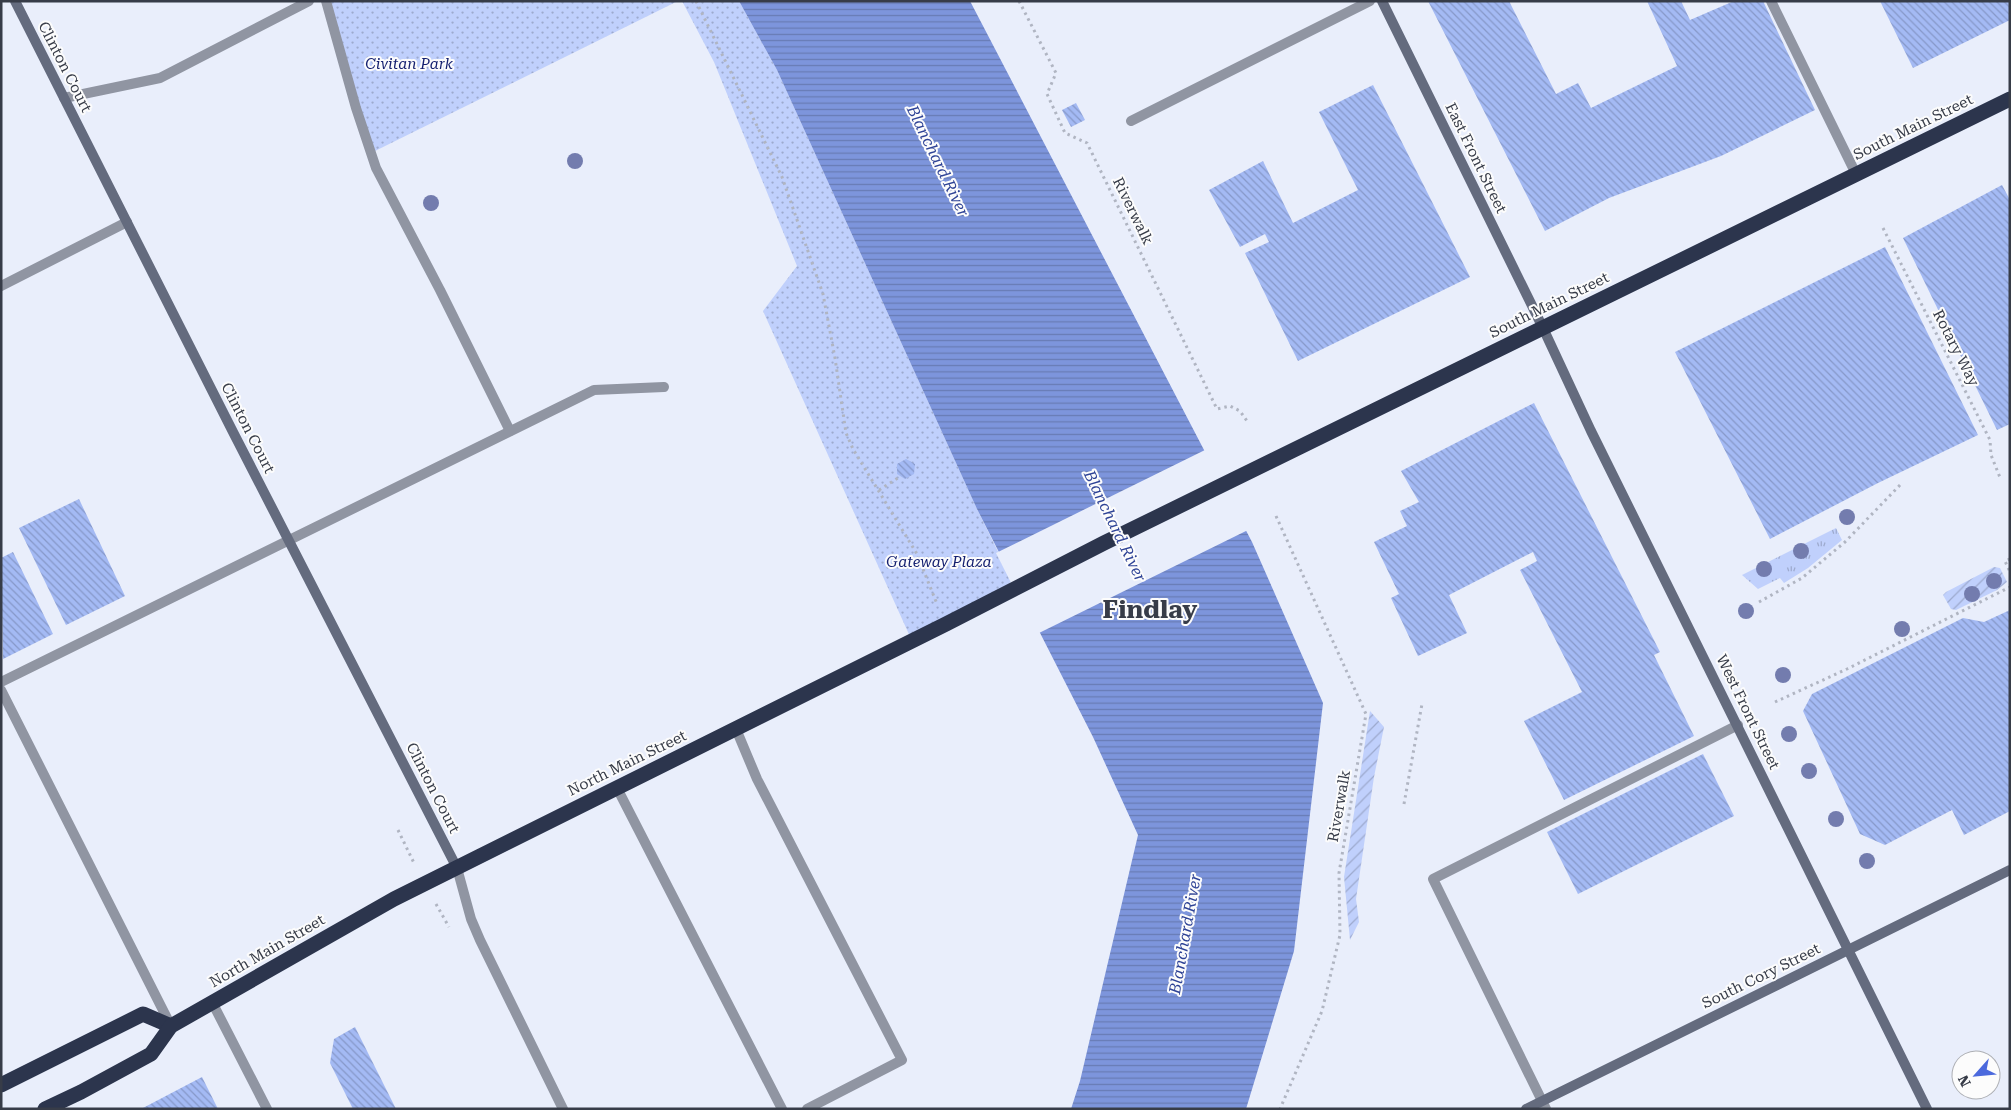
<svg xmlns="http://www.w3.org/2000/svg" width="2011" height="1110" font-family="'Roboto Serif',serif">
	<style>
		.grass { fill: url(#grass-tufts) }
		.park { fill: url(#park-dots) }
		.garden { fill: url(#garden-furrows) }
		.water { fill: url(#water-rules) }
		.pier { fill: #e9eefb }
		.building { fill: url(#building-back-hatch) }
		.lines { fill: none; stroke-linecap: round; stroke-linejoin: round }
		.path { stroke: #b0b5c2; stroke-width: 3; stroke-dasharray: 2.5 4; stroke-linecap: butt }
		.lane { stroke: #9095a2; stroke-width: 10 }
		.street { stroke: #9095a2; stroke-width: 10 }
		.secondary { stroke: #646b7e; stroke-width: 10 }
		.highway { stroke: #2c354d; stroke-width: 15 }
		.tree { fill: #737cae }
		.labels { text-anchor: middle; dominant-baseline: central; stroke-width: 4; stroke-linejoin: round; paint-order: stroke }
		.park-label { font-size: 15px; font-style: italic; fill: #131f6f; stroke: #fcfcfc }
		.street-label { font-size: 15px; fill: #373c48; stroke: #fcfcfc }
		.water-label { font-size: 16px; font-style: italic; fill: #2e4396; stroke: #fcfcfc }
		.town-label { font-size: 25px; font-weight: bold; fill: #373c48; stroke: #fcfcfc }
	</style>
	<defs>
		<pattern id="grass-tufts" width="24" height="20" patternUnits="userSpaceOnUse" patternTransform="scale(1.25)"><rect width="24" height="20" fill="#c0d0fc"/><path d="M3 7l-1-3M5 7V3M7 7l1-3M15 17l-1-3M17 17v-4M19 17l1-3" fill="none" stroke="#9daace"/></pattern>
		<pattern id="park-dots" width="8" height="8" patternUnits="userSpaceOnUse" patternTransform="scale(1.25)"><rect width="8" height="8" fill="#c0d0fc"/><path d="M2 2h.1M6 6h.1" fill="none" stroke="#9daace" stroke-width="1.8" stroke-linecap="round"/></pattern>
		<pattern id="garden-furrows" width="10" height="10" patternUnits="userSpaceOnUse" patternTransform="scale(1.25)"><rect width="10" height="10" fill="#c0d0fc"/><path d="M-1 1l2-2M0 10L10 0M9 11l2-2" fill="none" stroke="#9daace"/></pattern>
		<pattern id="water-rules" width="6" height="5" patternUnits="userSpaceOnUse" patternTransform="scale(1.25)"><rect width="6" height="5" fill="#7d95dc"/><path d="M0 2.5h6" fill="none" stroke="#677bb4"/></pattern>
		<pattern id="building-back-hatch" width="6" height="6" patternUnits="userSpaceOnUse" patternTransform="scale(1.25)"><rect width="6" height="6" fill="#a4baf4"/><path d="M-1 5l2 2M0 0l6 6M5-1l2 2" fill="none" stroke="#8698c8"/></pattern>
	</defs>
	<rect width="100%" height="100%" fill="#e9eefb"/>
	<polygon class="grass" points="1836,528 1842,540 1808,568 1784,583 1780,578 1758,589 1742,575"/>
	<g class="park">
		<polygon points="326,1 678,1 371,153"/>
		<polygon points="682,1 739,1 777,70 977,509 1012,580 1000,596 912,641 763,311 797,266 714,62"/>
	</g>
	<g class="garden">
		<polygon points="1994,567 2000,568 2007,582 1997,590 1956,610 1951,609 1943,595 1946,592"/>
		<polygon points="1370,711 1384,727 1374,777 1356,899 1359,922 1350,940 1344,877"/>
	</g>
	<polygon class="water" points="739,1 970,1 1252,542 1323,703 1294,951 1246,1109 1071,1109 1080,1081 1138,835 1093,737 977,509 777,70"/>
	<polygon class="pier" points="1207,449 1248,530 1037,634 996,553"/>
	<g class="building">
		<polygon points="1428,1 1509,1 1556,94 1578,83 1591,108 1677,66 1647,1 1681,1 1690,20 1734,1 1763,1 1815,110 1721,156 1609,198 1545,231"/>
		<polygon points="1880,1 2010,1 2010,20 1913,68"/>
		<polygon points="1373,85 1470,277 1298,361 1245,253 1269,242 1265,234 1240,247 1209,190 1263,161 1293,223 1358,190 1319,112"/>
		<polygon points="1076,103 1085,120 1071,127 1062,110"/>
		<polygon points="2002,185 2010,200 2010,424 1997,430 1903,238"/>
		<polygon points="1885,247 1978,435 1878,483 1770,539 1675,352"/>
		<polygon points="1534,403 1660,652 1654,655 1694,736 1564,800 1524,721 1582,692 1520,570 1537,561 1533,552 1449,595 1467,633 1418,656 1391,598 1399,594 1374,542 1407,526 1400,511 1419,502 1401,471"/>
		<polygon points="906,459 915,464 914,474 905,479 897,474 897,464"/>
		<polygon points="79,499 125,596 66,625 19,528"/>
		<polygon points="13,552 53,634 3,659 1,558"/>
		<polygon points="2010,610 2010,811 1964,835 1952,810 1885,845 1860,834 1803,711 1812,694 1963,618 1984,622"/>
		<polygon points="1703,754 1734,816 1578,894 1547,832"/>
		<polygon points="355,1027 396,1109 353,1109 330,1063 334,1039"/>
		<polygon points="202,1077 218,1109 141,1109"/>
	</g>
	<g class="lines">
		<g class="path">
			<polyline points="696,1 782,177 823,294 835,358 846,433 853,449 917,554 937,604"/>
			<polyline points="1019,1 1056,73 1047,94 1065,133 1087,143 1217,409 1230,406 1240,411 1247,421"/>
			<polyline points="1883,228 1990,440 1991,455 2001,480"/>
			<polyline points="879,490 901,476"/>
			<polyline points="1276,516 1366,714 1339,873 1340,935 1322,1011 1280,1109"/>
			<polyline points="2010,559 2005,561 2010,572"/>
			<polyline points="1759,602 1802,578 1845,542 1902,483"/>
			<polyline points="1775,702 1847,669 2010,587"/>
			<polyline points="1404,804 1422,704"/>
			<polyline points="398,830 414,863"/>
			<polyline points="436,904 449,927"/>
		</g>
		<g class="lane">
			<polyline points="326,1 356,108 376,168 440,290 510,431"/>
			<polyline points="1771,1 1856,174"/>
			<polyline points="64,98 160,78 309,1"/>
			<polyline points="1131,121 1370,1"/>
			<polyline points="1,682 594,390 664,387"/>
			<polyline points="1,690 171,1026"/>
			<polyline points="736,729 757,779 902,1060 807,1109"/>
			<polyline points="617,788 782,1109"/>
			<polyline points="1546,1109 1433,879 1738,725"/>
		</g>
		<g class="street">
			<polyline points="1,286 127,222"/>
			<polyline points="457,868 471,919 480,940 563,1109"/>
			<polyline points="212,1002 267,1109"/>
		</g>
		<g class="secondary">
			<polyline points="15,1 233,432 457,868"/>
			<polyline points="1382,1 1543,328 1591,431 1927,1109"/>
			<polyline points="1526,1109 2010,870"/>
		</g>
		<g class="highway">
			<polyline points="1,1085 143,1014 171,1026"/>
			<polyline points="45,1109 81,1092 151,1054 171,1026 394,899 946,624 1104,543 2010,99"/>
		</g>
	</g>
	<g class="tree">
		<circle cx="575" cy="161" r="8"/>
		<circle cx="431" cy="203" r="8"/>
		<circle cx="1847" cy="517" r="8"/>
		<circle cx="1801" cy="551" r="8"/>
		<circle cx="1764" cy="569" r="8"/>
		<circle cx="1994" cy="581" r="8"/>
		<circle cx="1972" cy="594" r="8"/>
		<circle cx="1746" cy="611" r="8"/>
		<circle cx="1902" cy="629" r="8"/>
		<circle cx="1783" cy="675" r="8"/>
		<circle cx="1789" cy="734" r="8"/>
		<circle cx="1809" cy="771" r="8"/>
		<circle cx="1836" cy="819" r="8"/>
		<circle cx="1867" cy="861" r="8"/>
	</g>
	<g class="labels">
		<g class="park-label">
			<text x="409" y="64">Civitan Park</text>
			<text x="939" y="562">Gateway Plaza</text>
		</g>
		<g class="street-label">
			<text transform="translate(65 67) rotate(63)">Clinton Court</text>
			<text transform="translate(1913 127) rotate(-26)">South Main Street</text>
			<text transform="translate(1476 158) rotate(64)">East Front Street</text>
			<text transform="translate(1133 211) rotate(64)">Riverwalk</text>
			<text transform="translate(1549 305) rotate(-26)">South Main Street</text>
			<text transform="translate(1956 348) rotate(63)">Rotary Way</text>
			<text transform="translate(248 428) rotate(63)">Clinton Court</text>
			<text transform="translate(1748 712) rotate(64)">West Front Street</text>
			<text transform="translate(627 763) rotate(-26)">North Main Street</text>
			<text transform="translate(433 788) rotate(63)">Clinton Court</text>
			<text transform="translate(1339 806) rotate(-80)">Riverwalk</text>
			<text transform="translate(267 951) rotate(-30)">North Main Street</text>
			<text transform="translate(1761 976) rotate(-26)">South Cory Street</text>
		</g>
		<g class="water-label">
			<text transform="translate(938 161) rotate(64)">Blanchard River</text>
			<text transform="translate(1115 526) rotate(64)">Blanchard River</text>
			<text transform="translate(1185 934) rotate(-80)">Blanchard River</text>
		</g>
		<g class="town-label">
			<text x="1150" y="609">Findlay</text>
		</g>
	</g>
	<rect width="2011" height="1110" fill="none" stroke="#373c48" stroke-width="5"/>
	<g transform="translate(1976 1075) rotate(243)"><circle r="24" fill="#fcfcfc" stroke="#adafb4"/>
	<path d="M0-4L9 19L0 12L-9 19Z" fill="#4b69dd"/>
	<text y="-8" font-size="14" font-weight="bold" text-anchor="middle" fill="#373c48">N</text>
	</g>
</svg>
